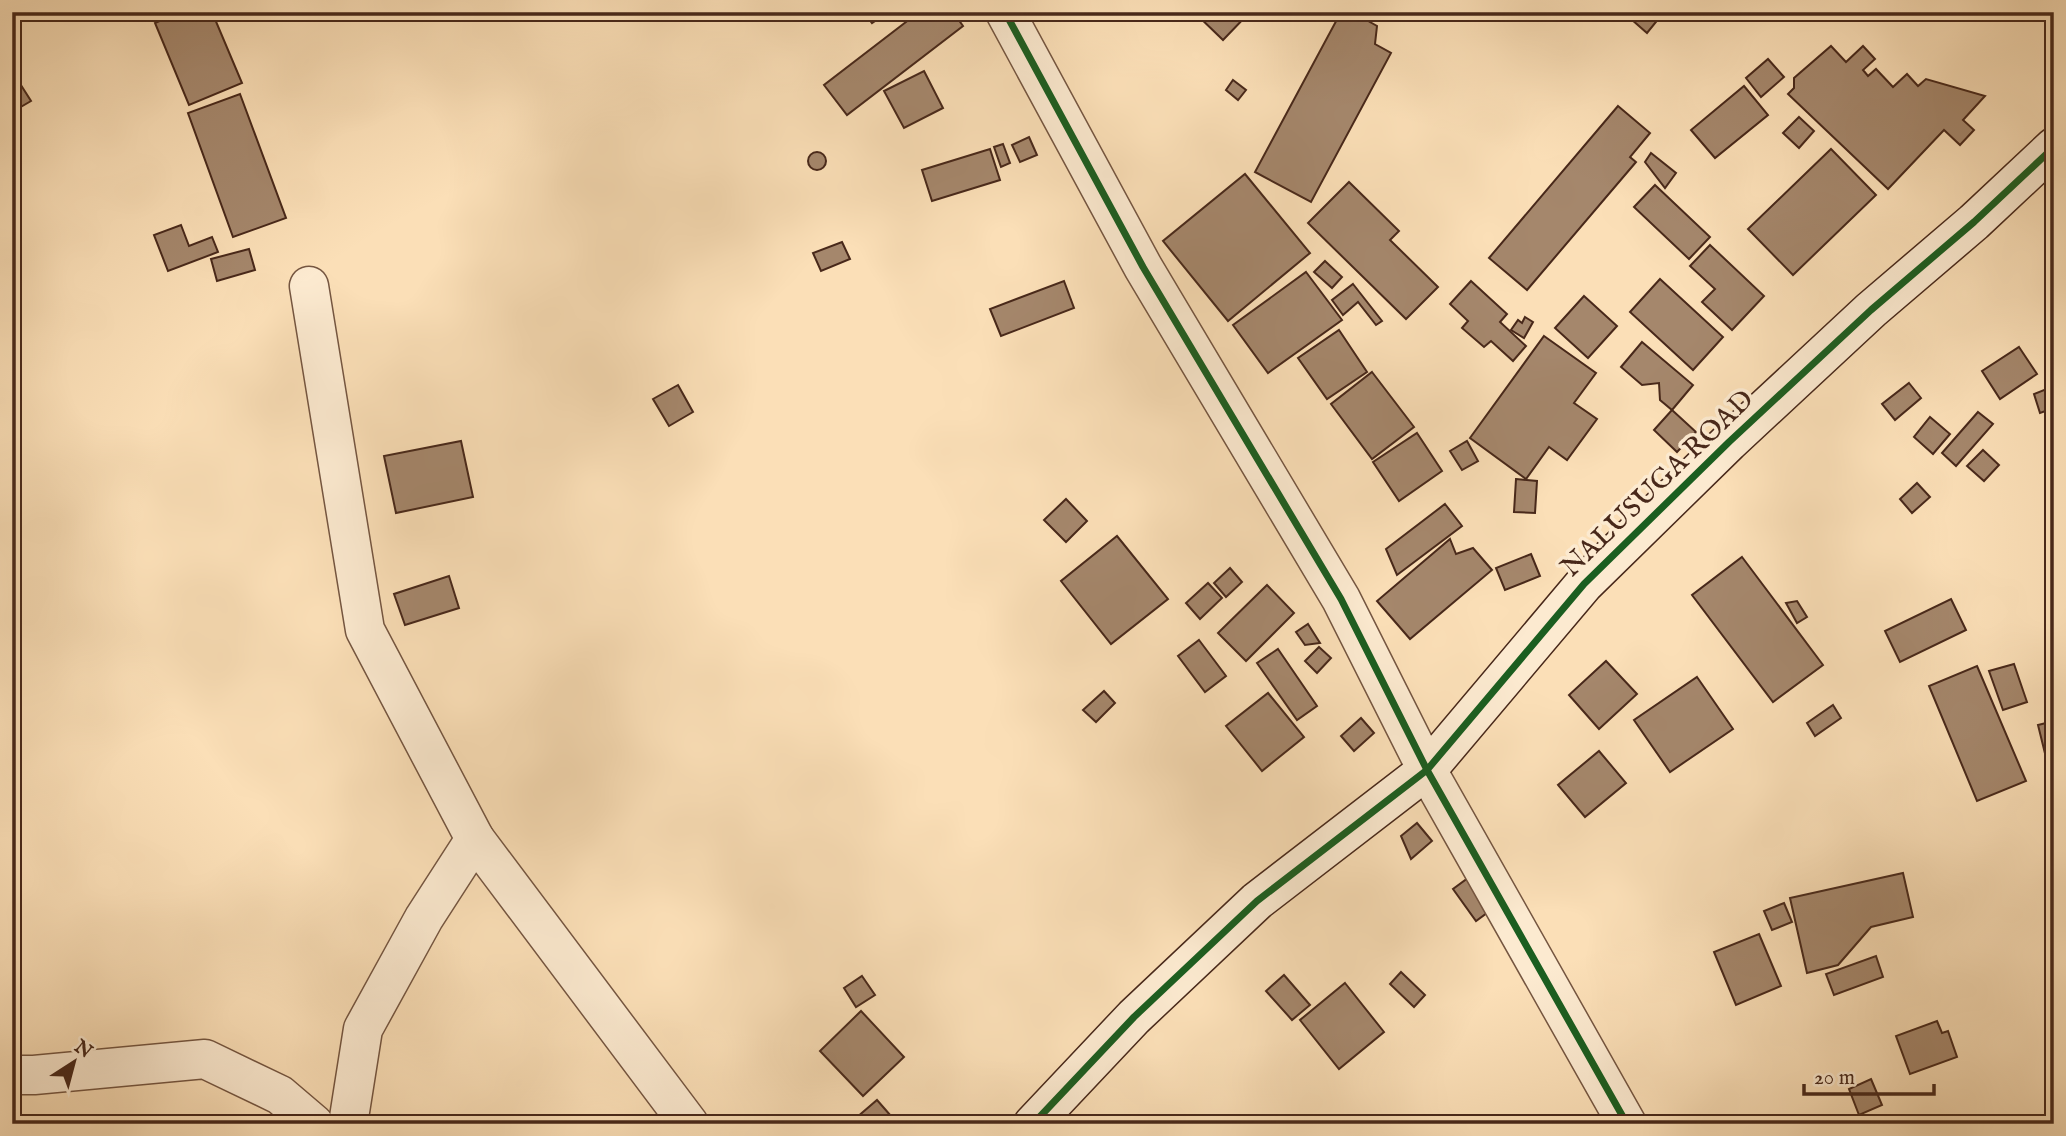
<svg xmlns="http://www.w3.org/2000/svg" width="2066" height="1136" font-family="'IM FELL English',serif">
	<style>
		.building { fill: #a5876c; stroke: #48281a; stroke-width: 2 }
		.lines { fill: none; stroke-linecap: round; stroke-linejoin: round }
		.street-casing { stroke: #755641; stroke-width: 41 }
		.secondary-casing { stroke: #48281a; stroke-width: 41 }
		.street { stroke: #fcead0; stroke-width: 38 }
		.secondary { stroke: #fcead0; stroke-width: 38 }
		.cycleway-casing { stroke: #fcead0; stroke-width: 11 }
		.cycleway { stroke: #1b5e20; stroke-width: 7 }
		.labels { text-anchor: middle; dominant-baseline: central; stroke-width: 7; stroke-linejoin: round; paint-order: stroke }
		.street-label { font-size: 28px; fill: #48281a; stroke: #fcead0 }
	</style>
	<rect width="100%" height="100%" fill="#fbdfb7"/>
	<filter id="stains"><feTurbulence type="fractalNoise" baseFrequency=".00286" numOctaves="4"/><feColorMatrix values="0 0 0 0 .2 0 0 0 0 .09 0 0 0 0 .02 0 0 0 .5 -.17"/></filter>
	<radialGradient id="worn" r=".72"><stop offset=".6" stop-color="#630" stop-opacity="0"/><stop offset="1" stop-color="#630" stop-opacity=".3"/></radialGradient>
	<g class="building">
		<polygon points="180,12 212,12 242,83 189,105 155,23"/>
		<polygon points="864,12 888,12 872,23"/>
		<polygon points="919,12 953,12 963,26 847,115 824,85"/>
		<polygon points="1194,12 1250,12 1223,40"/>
		<polygon points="1341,12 1352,12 1377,26 1375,44 1391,53 1311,202 1255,172"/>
		<polygon points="1623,12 1664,12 1647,33"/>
		<polygon points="1831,46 1846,62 1863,46 1875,59 1863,70 1868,76 1876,69 1893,87 1907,74 1918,86 1926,79 1985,96 1963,120 1974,130 1960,145 1944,130 1888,189 1788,94 1794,88 1794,78"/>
		<polygon points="1768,59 1784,77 1761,97 1746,78"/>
		<polygon points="12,71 31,101 12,112"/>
		<polygon points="924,71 943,108 904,128 884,91"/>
		<polygon points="1233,80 1246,90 1238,100 1226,90"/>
		<polygon points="1744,86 1768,115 1715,158 1691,130"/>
		<polygon points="240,94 286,218 233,237 188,113"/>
		<polygon points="1618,106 1650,133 1630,157 1636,162 1527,290 1489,258"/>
		<polygon points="1799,117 1814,131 1799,148 1783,133"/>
		<polygon points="1029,137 1037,155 1020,162 1012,145"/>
		<polygon points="1003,144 1010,163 1001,167 994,147"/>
		<polygon points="990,149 1000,180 932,201 922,170"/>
		<polygon points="1831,149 1876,195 1793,275 1748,229"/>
		<circle cx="817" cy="161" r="9"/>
		<polygon points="1651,153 1676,173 1665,188 1645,162"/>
		<polygon points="1245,174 1310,253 1228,321 1163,241"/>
		<polygon points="1349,182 1399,231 1390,240 1438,287 1406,319 1308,223"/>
		<polygon points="1655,185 1710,237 1689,259 1634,207"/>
		<polygon points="181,225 189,246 212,237 218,252 168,271 154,235"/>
		<polygon points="842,242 850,259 821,271 813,253"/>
		<polygon points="1710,245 1764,296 1732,330 1702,302 1715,289 1690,266"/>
		<polygon points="249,249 255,270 217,281 211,259"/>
		<polygon points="1325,261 1342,277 1332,288 1314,272"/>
		<polygon points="1306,272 1342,320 1268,373 1233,325"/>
		<polygon points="1660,279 1723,337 1693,370 1630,312"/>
		<polygon points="1064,281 1074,308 1001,336 990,309"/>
		<polygon points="1471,281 1507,314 1500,322 1526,346 1513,361 1491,341 1484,347 1462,328 1468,321 1450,304"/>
		<polygon points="1353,284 1382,321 1376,325 1358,302 1343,315 1332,300"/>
		<polygon points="1584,296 1617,326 1588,358 1555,328"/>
		<polygon points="1525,317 1533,322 1524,338 1511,330 1518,320 1522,323"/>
		<polygon points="1339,330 1367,372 1327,399 1298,358"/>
		<polygon points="1544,336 1596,373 1574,403 1597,419 1567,460 1549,447 1526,479 1470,438"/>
		<polygon points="1642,342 1693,385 1672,410 1660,400 1659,383 1642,385 1621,367"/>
		<polygon points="2019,347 2037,374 2000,399 1982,371"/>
		<polygon points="1372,372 1414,427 1372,459 1331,404"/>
		<polygon points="1909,383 1921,398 1895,420 1882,404"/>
		<polygon points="678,385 693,412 669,426 653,399"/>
		<polygon points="2049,388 2054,408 2040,413 2034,394"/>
		<polygon points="1672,410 1696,432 1677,452 1654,430"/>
		<polygon points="1978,412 1993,424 1956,466 1942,453"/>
		<polygon points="1930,417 1950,434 1933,454 1914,437"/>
		<polygon points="1417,433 1442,471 1399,501 1373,462"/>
		<polygon points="461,441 473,497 396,513 384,456"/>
		<polygon points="1467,441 1478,461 1462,470 1450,451"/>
		<polygon points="1983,450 1999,465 1984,481 1967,466"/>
		<polygon points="1516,479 1537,481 1535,513 1514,512"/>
		<polygon points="1917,483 1930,497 1912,513 1900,499"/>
		<polygon points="1066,499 1087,521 1066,542 1044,520"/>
		<polygon points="1445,504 1462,526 1397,575 1386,549"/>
		<polygon points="1117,536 1168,599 1111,644 1061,581"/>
		<polygon points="1450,539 1456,554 1473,548 1492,570 1410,639 1377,601"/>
		<polygon points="1531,554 1540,576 1505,590 1496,568"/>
		<polygon points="1742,557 1823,665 1773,702 1692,595"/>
		<polygon points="1230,568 1242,582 1226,597 1214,583"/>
		<polygon points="449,576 459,608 405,625 394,594"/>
		<polygon points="1208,583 1222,598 1200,619 1186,603"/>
		<polygon points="1267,585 1294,613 1246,661 1218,633"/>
		<polygon points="1951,599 1966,630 1900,662 1885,631"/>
		<polygon points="1797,601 1807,617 1797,623 1786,603"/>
		<polygon points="1308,624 1320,643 1305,645 1296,632"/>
		<polygon points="1199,640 1226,676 1205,692 1178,656"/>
		<polygon points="1319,647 1331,658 1317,673 1305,661"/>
		<polygon points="1278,649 1317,706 1297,720 1257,663"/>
		<polygon points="1606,661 1637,694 1599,729 1569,695"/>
		<polygon points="2014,664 2027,702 2003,710 1989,671"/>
		<polygon points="1977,666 2026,781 1977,801 1929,686"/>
		<polygon points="1697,677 1733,729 1670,772 1634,720"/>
		<polygon points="1104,691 1115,703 1096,722 1083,710"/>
		<polygon points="1268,693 1304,737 1262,771 1226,726"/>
		<polygon points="1833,705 1841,718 1815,736 1807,723"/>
		<polygon points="1361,718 1374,733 1354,751 1341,736"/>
		<polygon points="2054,721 2054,790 2038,725"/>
		<polygon points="1599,751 1626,783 1585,817 1558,785"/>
		<polygon points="1417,823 1432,841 1411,859 1401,836"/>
		<polygon points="1903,873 1913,917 1871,927 1838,965 1807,973 1790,898"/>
		<polygon points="1468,878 1491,910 1476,921 1453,889"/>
		<polygon points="1784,903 1792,922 1772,930 1764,911"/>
		<polygon points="1759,934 1781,986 1736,1005 1714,952"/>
		<polygon points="1876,956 1883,977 1834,995 1826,974"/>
		<polygon points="1401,972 1425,995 1414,1007 1390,984"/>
		<polygon points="1284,975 1310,1005 1292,1020 1266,991"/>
		<polygon points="862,976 875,995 856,1007 844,988"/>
		<polygon points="1345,983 1384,1032 1339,1069 1300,1020"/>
		<polygon points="861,1011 904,1057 863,1096 820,1051"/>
		<polygon points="1937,1021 1942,1033 1948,1031 1957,1057 1910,1074 1896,1036"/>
		<polygon points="1871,1079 1882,1105 1859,1115 1849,1089"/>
		<polygon points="877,1100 898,1124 849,1124"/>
		<polygon points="2054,1117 2054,1124 2034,1124"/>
	</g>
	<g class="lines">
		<g class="street-casing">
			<g id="street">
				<polyline points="1005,12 1143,267 1341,599 1427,770 1627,1124"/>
				<polyline points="309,286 365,630 475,839 424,918 363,1029 348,1124"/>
				<polyline points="475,839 689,1124"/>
				<polyline points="12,1075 34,1075 205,1059 280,1095 314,1124"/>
			</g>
		</g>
		<g class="secondary-casing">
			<polyline id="secondary" points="1033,1124 1134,1017 1257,901 1427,770 1584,584 1729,442 1871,310 1974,222 2054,147"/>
		</g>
		<use href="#street" class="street"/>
		<use href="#secondary" class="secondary"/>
		<g class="cycleway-casing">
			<g id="cycleway">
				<polyline points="1005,12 1143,267 1341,599 1427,770 1627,1124"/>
				<polyline points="1033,1124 1134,1017 1257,901 1427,770 1584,584 1729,442 1871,310 1974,222 2054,147"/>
			</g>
		</g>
		<use href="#cycleway" class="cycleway"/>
	</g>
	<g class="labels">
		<g class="street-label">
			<text transform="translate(1658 484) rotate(-44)">NALUSUGA ROAD</text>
		</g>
	</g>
	<rect width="2066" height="1136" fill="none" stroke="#fbdfb7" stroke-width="42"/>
	<rect x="14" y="14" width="2038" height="1108" fill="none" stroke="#48281a" stroke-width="3.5"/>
	<rect x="21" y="21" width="2024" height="1094" fill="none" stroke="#48281a" stroke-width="2"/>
	<g transform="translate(74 1062) rotate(36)" stroke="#fcead0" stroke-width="5" paint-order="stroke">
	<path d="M0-5L12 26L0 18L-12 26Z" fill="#48281a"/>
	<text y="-10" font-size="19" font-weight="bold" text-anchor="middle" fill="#48281a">N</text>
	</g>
	<path d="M1804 1084v10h130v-10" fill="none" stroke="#48281a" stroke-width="3.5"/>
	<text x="1814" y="1084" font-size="21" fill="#48281a" stroke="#fcead0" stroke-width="5" paint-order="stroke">20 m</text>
	<rect width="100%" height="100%" filter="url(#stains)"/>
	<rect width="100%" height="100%" fill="url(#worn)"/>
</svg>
